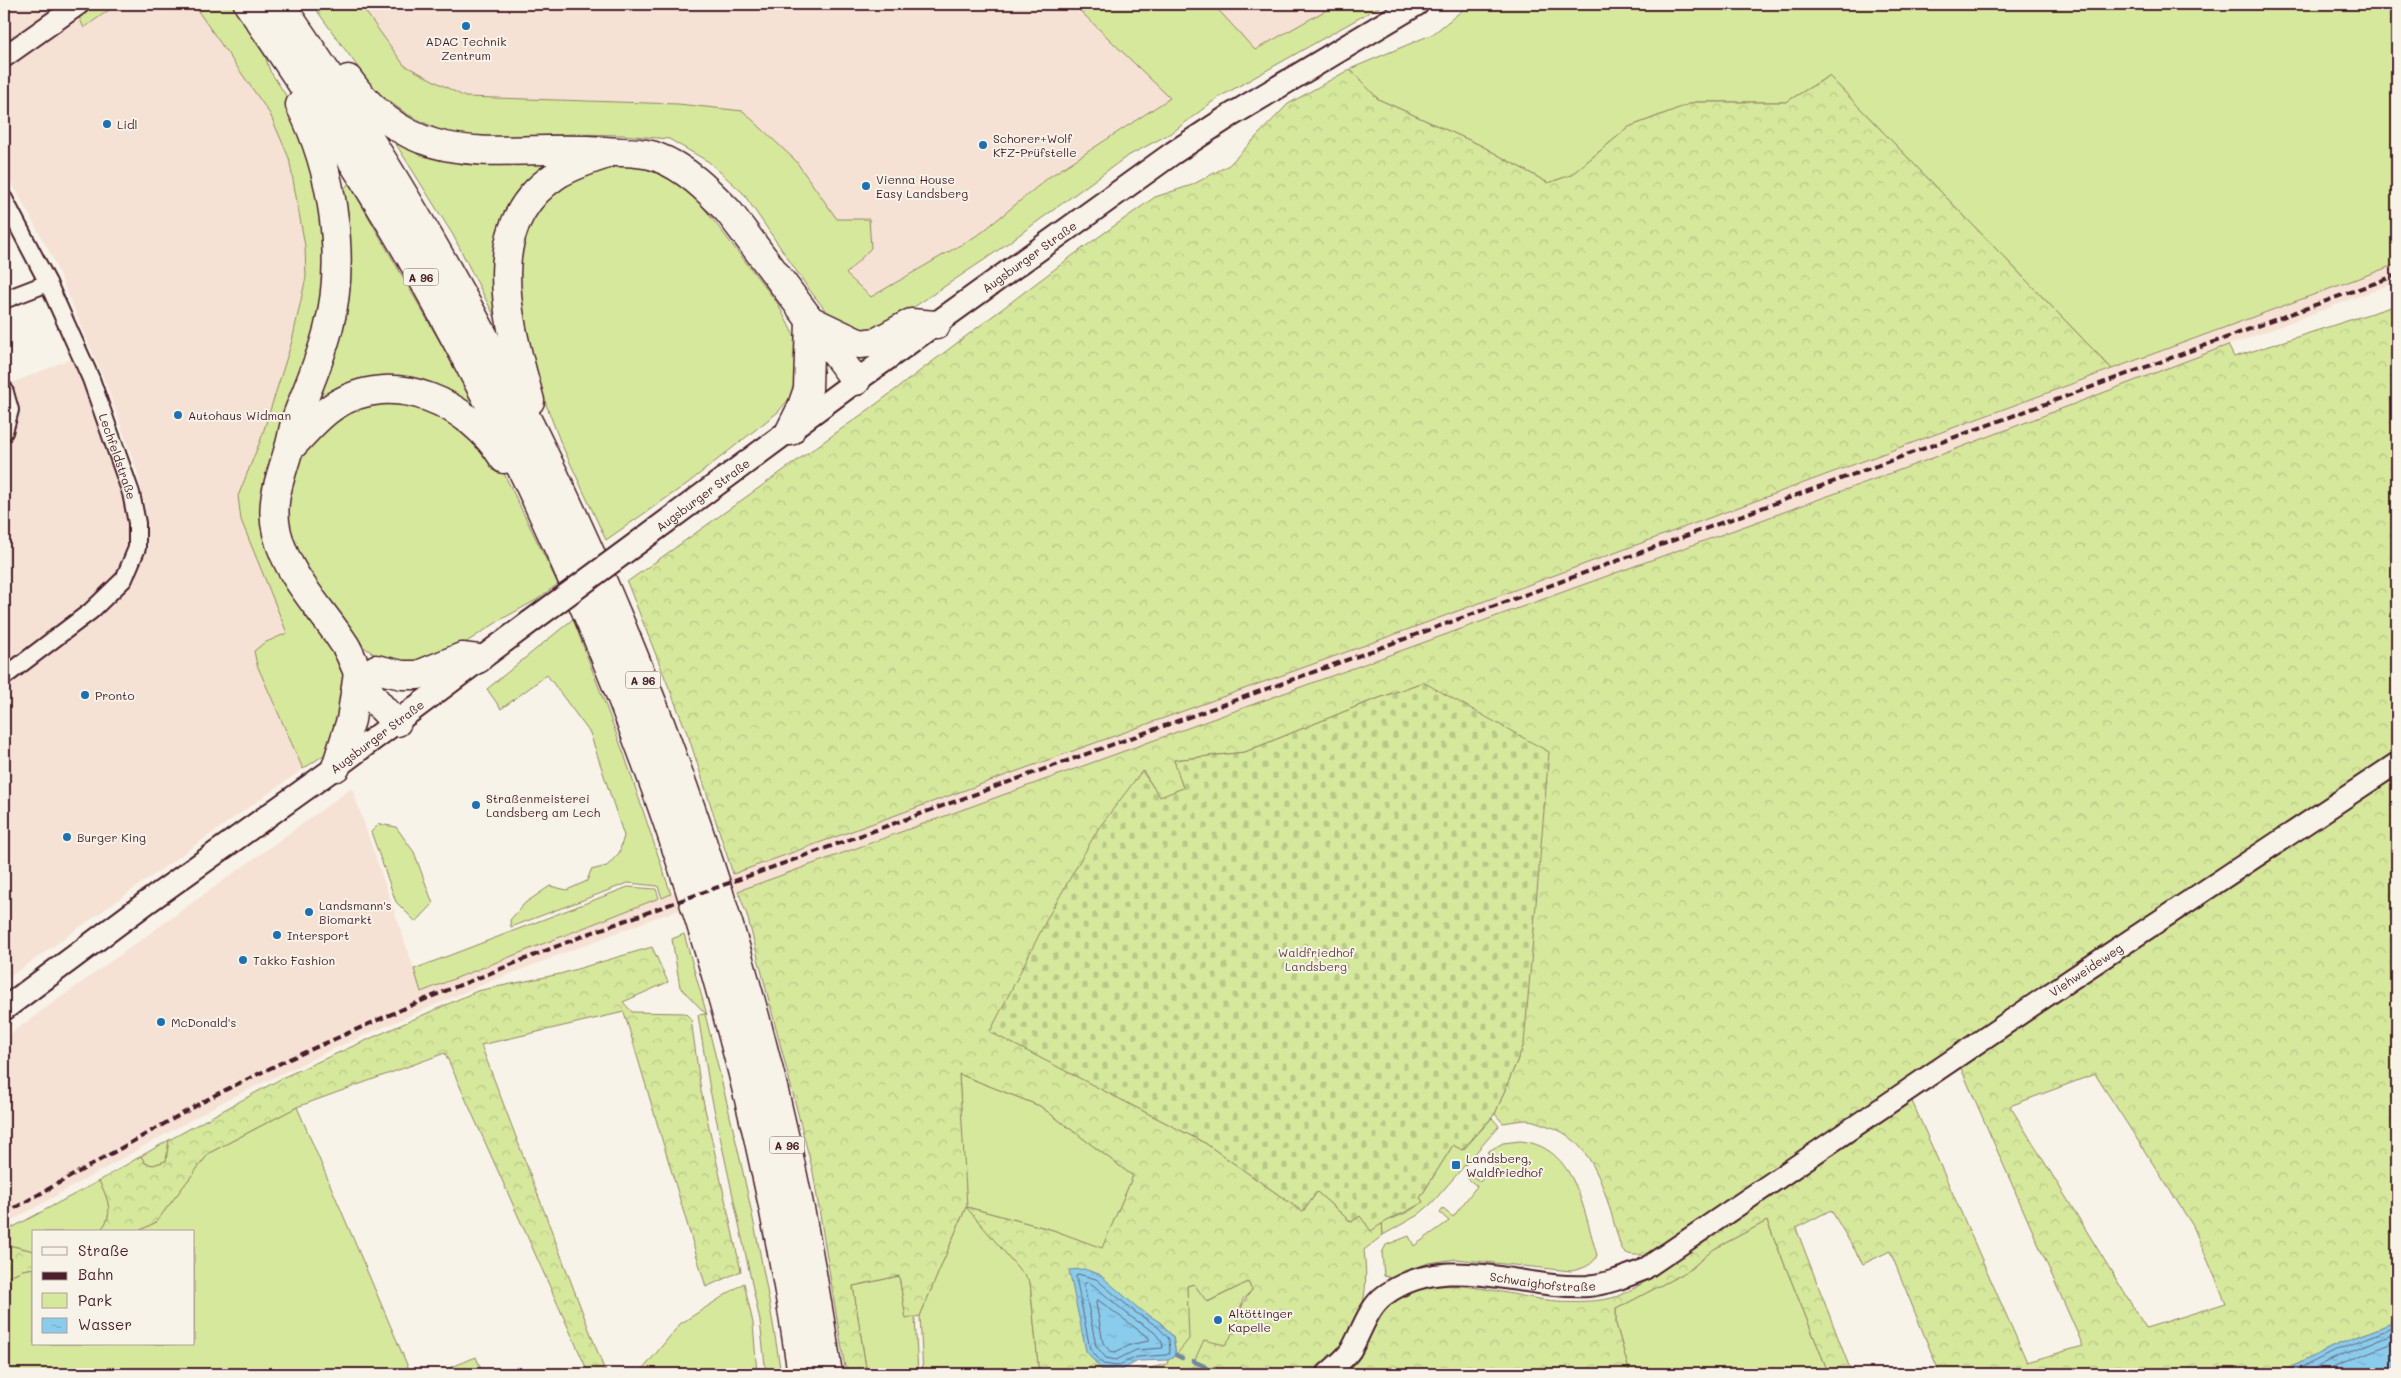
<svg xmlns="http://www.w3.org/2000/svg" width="2401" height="1378" font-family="Mali,sans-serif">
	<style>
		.built { fill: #f6e2d5 }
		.green { fill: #d6e89c; stroke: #908464 }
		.forest { fill: url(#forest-crowns); stroke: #908464; fill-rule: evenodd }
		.cemetery { fill: url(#cemetery-stones); stroke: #908464 }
		.water { fill: url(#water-ripples); stroke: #70879f }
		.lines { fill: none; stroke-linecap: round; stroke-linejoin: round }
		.shore { stroke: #646478; stroke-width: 1 }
		.stream { stroke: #70879f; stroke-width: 4.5 }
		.minor-casing { stroke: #4a1f2b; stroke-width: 20 }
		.tertiary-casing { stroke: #4a1f2b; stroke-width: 24 }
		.secondary-casing { stroke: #4a1f2b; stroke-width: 26 }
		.motorway-casing { stroke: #4a1f2b; stroke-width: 31 }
		.minor { stroke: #f7f3e8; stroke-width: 16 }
		.tertiary { stroke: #f7f3e8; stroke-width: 20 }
		.secondary { stroke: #f7f3e8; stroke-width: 22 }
		.motorway { stroke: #f7f3e8; stroke-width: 28 }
		.rail { stroke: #4a1f2b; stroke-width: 4; stroke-dasharray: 8 4; stroke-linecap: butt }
		.secondary-bridge-casing { stroke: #4a1f2b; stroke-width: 26; stroke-linecap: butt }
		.secondary-bridge { stroke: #f7f3e8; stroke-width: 22 }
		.poi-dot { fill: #1f6fb2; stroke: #f7f3e8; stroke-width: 2 }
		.labels { text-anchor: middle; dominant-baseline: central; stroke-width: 4; stroke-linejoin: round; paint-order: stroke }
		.shield { fill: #f7f3e8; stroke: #7e5f64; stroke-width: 1 }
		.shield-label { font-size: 11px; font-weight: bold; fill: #4a1f2b }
		.poi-label { font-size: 12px; fill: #4a1f2b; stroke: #f7f3e8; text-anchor: start }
		.street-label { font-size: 12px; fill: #4a1f2b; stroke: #f7f3e8 }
		.park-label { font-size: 12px; fill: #664742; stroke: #f7f3e8 }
	</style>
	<defs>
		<pattern id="forest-crowns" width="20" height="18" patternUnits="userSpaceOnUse" patternTransform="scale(1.25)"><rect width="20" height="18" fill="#d6e89c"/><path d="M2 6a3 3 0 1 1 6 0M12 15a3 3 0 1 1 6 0" fill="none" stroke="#b9c787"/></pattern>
		<pattern id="cemetery-stones" width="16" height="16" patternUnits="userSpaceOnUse" patternTransform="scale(1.25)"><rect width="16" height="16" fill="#d6e89c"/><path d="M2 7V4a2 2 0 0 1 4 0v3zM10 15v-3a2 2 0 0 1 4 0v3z" fill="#b9c787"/></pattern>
		<pattern id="water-ripples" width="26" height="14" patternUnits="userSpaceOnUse" patternTransform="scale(1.25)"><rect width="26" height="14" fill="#8accec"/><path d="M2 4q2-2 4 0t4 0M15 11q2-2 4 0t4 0" fill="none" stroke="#79afcb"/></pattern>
	</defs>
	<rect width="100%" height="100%" fill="#f7f3e8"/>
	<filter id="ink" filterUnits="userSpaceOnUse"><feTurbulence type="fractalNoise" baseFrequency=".02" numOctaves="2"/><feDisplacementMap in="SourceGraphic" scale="10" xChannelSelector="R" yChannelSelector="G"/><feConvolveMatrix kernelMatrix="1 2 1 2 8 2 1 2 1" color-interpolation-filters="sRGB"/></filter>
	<g filter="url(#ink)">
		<g class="built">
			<polygon points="4,4 61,4 4,47"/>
			<polygon points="117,4 193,4 270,114 289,158 305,246 306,277 292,341 261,439 238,496 241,520 287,633 264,643 257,665 303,769 4,981 4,682 131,580 148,549 145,506 137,471 107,387 51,255 4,169 4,72 79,17 84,28"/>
			<polygon points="335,4 1337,4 1147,112 1049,177 981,233 871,297 679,118 463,119"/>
			<polygon points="2397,264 2397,282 1930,459 738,891 652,919 477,987 333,1049 221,1103 4,1225 4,1038 352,788 422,992 580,927 659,898 733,874 1374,642"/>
			<polygon points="75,357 126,495 131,547 118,578 88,609 4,671 4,445 8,436 7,385"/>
		</g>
		<g class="green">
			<polygon points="99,4 117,4 84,28 79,17"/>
			<polygon points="193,4 232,4 260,41 270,71 300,117 313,157 330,281 268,488 328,642 348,675 342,733 324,755 303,769 257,665 254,651 264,643 287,633 241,520 238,496 261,439 292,341 306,277 305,246 289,158 270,114"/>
			<polygon points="312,4 360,4 404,65 465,97 678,104 743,111 795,160 837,219 869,219 871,248 846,274 871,297 981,233 1049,177 1170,98 1073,4 1213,4 1255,50 1337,4 1384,4 1216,99 1173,132 1126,157 990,256 887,325 869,330 848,325 826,311 808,288 743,193 709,162 669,139 623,135 574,134 486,138 449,135 407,114 376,92"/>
			<polygon points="1470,4 2397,4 2397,264 2112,369 1829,76 1786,102 1695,102 1629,127 1571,175 1548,183 1480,145 1378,99 1350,69 1433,34"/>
			<polygon points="394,141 562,152 533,181 505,337 453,235"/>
			<polygon points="611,163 630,164 674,178 694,195 778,304 802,352 794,393 778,412 688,483 606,540 560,441 531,365 517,317 516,248 546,192"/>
			<polygon points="349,183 476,405 472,410 425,385 314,411 338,196"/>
			<polygon points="425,402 496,457 558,584 538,599 502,619 431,665 384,661 358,643 304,567 293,544 284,506 301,446 357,403"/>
			<polygon points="573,619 624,754 671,894 662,898 658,886 628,883 511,927 510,920 525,903 550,886 567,890 587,881 591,870 607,866 619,853 624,836 590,733 547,675 501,709 487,689"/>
			<polygon points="379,824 396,827 414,852 433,904 416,922 396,902 371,832"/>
			<polygon points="628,887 656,889 659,898 421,992 414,969"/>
			<polygon points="684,934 707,1015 680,987 672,939"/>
			<path d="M 705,1014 C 735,1133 763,1252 781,1374 L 766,1374 L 760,1321 L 710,1090 L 698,1015 Z"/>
			<polygon points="959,1074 1040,1106 1133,1176 1102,1249 1053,1230 967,1207 1030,1282 1039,1374 923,1374 920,1316 966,1207"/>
			<polygon points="297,1107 411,1374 4,1374 4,1279 22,1270 34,1268 34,1344 194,1344 194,1232 137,1232 156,1222 209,1153"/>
			<polygon points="1492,1118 1499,1126 1432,1203 1418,1215 1383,1235 1382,1223 1408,1212 1423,1202 1420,1198 1453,1145 1463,1150"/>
			<polygon points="169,1140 166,1161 153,1165 145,1163 141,1156"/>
			<path d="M 1520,1141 C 1576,1146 1583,1210 1597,1255 C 1594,1265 1582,1269 1571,1271 L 1456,1259 L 1428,1263 L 1392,1278 L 1384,1276 L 1382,1253 L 1386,1245 L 1409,1236 L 1414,1246 L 1449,1221 L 1440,1213 L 1443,1209 L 1453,1217 L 1477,1186 L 1467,1178 L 1470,1174 L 1480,1182 L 1497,1161 L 1487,1152 L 1503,1143 Z"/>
			<path d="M 99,1181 C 108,1198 116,1217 98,1232 L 34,1232 L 34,1251 L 4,1244 L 4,1232 Z"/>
			<polygon points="1767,1221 1829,1374 1630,1374 1616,1324 1616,1309 1688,1271 1714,1249"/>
			<polygon points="899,1276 906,1318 915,1317 918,1374 867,1374 853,1286"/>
			<polygon points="1248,1282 1252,1290 1243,1299 1233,1335 1225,1345 1193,1369 1197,1374 1125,1374 1167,1364 1168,1360 1176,1355 1187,1299 1187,1286 1194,1284 1208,1302"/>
			<polygon points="744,1283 753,1323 757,1374 639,1374 680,1324"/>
			<polygon points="476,1357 483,1374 435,1374"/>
		</g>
		<g class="forest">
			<polygon points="1350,69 1378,99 1480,145 1548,183 1571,175 1629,127 1695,102 1786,102 1829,76 2112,369 1374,642 733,874 689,738 627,582 875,405 1076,253 1155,197 1192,185 1229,165 1288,104"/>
			<path d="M 2397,305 L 2397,1321 L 2334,1346 L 2278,1374 L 1940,1374 L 1890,1251 L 1863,1264 L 1831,1210 L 1796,1228 L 1852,1374 L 1829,1374 L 1767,1221 L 1714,1249 L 1688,1271 L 1616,1309 L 1616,1324 L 1630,1374 L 1337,1374 C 1352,1354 1366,1331 1382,1313 C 1429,1262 1500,1297 1557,1301 C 1573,1302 1604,1302 1618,1296 C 1630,1291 1641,1284 1652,1278 L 1642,1255 C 1633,1255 1626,1256 1621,1247 C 1607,1203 1598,1139 1545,1125 C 1539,1123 1533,1120 1527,1120 C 1519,1120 1511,1122 1503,1123 L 1495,1114 L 1524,1044 L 1423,682 L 1363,704 L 1245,752 L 1174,760 L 1183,788 L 1160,798 L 1143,771 L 991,1032 L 1205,1143 L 1303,1212 L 1317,1192 L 1351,1222 L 1360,1216 L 1371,1230 L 1382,1223 L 1383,1235 L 1364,1250 C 1371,1309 1357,1336 1313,1374 L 1197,1374 L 1192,1369 L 1197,1355 L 1204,1340 L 1225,1345 C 1239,1329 1237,1306 1252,1290 L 1248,1282 L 1207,1302 L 1194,1284 L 1187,1286 L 1189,1339 L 1176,1355 L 1173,1337 L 1161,1323 L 1070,1270 L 1078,1306 L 1101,1369 L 1118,1372 L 1119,1374 L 1039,1374 L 1030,1282 L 966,1207 L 920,1316 L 906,1319 L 899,1276 L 853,1286 L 867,1374 L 846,1374 L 813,1172 L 747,915 L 738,891 L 1930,459 L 2228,345 L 2234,357 ZM 1960,1066 L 2083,1346 L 2027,1362 L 1911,1099 ZM 959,1074 L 1040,1106 L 1133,1176 L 1102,1248 L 1053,1230 L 967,1207 ZM 2095,1074 L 2193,1226 L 2226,1303 L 2146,1328 L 2010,1106 Z"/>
			<path d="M 652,947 L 668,982 L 623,1002 L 632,1012 L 685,1013 L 691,1019 L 701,1091 L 741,1271 L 706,1287 L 624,1012 L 481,1045 L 606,1374 L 589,1374 L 445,1053 L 297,1107 L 209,1153 L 156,1222 L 137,1232 L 98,1232 C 116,1217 108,1198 99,1181 L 141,1156 L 145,1163 L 153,1165 L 166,1161 L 169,1140 L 286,1076 L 477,991 L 560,974 Z"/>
			<polygon points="4,1244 34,1251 34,1268 22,1270 4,1279"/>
		</g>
		<path class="cemetery" d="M 1423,682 L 1549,752 L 1524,1044 L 1495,1114 L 1462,1150 L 1453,1145 L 1420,1198 L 1423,1202 C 1406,1213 1387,1219 1371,1231 L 1360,1216 L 1351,1222 L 1317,1192 L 1303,1212 L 1205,1143 L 990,1032 L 1048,917 L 1098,829 L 1142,771 L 1160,797 L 1183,788 L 1174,760 L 1245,752 L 1363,704 Z"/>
		<g class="water">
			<polygon points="1084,1269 1099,1274 1138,1308 1161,1323 1173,1337 1176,1355 1168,1360 1138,1361 1118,1372 1101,1369 1086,1351 1069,1270"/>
			<polygon points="2397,1321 2397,1374 2278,1374 2334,1346"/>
		</g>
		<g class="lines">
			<g class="shore">
				<polygon points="1078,1274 1096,1279 1135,1312 1158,1327 1169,1339 1170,1353 1166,1355 1137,1357 1117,1366 1103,1364 1090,1349 1076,1277"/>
				<polygon points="1088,1282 1093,1285 1131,1317 1154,1332 1162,1342 1163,1348 1136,1350 1116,1360 1106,1358 1096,1346 1084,1285"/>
				<polygon points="1098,1300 1149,1338 1149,1341 1133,1344 1115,1352 1110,1351 1103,1343 1096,1303"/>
				<polyline points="2289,1374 2337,1350 2397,1326"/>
				<polyline points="2303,1374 2339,1356 2397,1333"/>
				<polyline points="2319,1374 2342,1363 2397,1341"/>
			</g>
			<g class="stream">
				<polyline points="1176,1355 1182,1358"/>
				<polyline points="1193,1361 1204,1366 1211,1374"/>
			</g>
			<g class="minor-casing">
				<g id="minor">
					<path id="s1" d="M 4,199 L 48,283 L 91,379 L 131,493 L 137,523 L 137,548 L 124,579 L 91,611 L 4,677"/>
					<polyline points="4,300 48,283"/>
					<polyline points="4,389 10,410 4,432"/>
				</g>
			</g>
			<g class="tertiary-casing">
				<g id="tertiary">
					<polyline points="4,57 79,4"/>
					<path id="s2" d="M 1327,1374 C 1334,1367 1345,1359 1351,1350 C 1361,1333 1368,1307 1385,1295 C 1447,1250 1520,1290 1588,1286 C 1608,1284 1625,1277 1643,1270 L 2073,978 L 2397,763"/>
				</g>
			</g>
			<g class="secondary-casing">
				<g id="secondary">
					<path id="s3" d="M 640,541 L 856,381 L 1173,153 L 1228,117 L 1417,4"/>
					<path id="s4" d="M 4,1009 L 146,903 L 336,767 L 530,622"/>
				</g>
			</g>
			<g class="motorway-casing">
				<g id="motorway">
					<path d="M 248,4 C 316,103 382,203 439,308 C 620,639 749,1000 802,1374"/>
					<path d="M 280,4 C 563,410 759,883 828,1374"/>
					<path d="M 348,79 C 419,178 502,143 604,151 C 621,153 641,151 657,157 C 686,168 707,189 729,212 L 856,381"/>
					<path d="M 300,105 C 333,169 347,260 328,330 C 320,361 307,389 296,419 C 293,429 292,439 289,448 C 281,477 269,502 277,533 C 287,575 320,607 343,642 C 350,651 353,663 358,672 C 368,692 380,709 397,722"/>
					<polyline points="814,322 860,344 877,342 911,323 936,325"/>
					<path d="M 530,401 C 511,328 477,228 555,176 C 570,166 587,161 604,155"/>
					<polyline points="790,431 801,409 808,389 810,320"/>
					<path d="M 290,448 C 304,434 317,417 334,406 C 394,367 470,404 504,459"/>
					<polyline points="376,669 402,675 418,675 462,657 478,659"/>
					<polyline points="336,767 351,720 358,673"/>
				</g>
			</g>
			<use href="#minor" class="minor"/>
			<use href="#tertiary" class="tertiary"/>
			<use href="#secondary" class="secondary"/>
			<use href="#motorway" class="motorway"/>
			<polyline class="rail" points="4,1214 217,1094 287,1060 428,998 585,935 1377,649 2397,275"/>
			<g class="secondary-bridge-casing">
				<polyline id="secondary-bridge" points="530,622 640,541"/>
			</g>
			<use href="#secondary-bridge" class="secondary-bridge"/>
		</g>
	</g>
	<g class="poi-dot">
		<circle cx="466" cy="26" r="5"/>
		<circle cx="107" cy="124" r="5"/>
		<circle cx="983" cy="145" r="5"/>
		<circle cx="866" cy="186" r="5"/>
		<circle cx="178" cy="415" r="5"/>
		<circle cx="85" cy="695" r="5"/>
		<circle cx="476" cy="805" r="5"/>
		<circle cx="67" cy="837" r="5"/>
		<circle cx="309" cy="912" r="5"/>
		<circle cx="277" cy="935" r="5"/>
		<circle cx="243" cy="960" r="5"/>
		<circle cx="161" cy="1022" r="5"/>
		<rect x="1451" y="1160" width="10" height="10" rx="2.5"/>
		<circle cx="1218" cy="1320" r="5"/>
	</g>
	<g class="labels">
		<g class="shield">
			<rect x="403.5" y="268.5" width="35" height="17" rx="4"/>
			<rect x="625.5" y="671.5" width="35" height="17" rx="4"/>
			<rect x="769.5" y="1136.5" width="35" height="17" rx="4"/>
		</g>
		<g class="shield-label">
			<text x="421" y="277">A 96</text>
			<text x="643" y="680">A 96</text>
			<text x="787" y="1145">A 96</text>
		</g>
		<g class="poi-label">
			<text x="466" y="41" text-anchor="middle">ADAC Technik<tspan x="466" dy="14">Zentrum</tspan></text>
			<text x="117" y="124">Lidl</text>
			<text x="993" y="138">Schorer+Wolf<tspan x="993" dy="14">KFZ-Prüfstelle</tspan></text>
			<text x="876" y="179">Vienna House<tspan x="876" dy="14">Easy Landsberg</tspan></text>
			<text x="188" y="415">Autohaus Widman</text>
			<text x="95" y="695">Pronto</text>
			<text x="486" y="798">Straßenmeisterei<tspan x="486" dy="14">Landsberg am Lech</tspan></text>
			<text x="77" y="837">Burger King</text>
			<text x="319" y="905">Landsmann's<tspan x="319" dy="14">Biomarkt</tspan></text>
			<text x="287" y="935">Intersport</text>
			<text x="253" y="960">Takko Fashion</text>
			<text x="171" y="1022">McDonald's</text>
			<text x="1466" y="1158">Landsberg,<tspan x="1466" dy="14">Waldfriedhof</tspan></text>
			<text x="1228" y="1313">Altöttinger<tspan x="1228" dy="14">Kapelle</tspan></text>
		</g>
		<g class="street-label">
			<text stroke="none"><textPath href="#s3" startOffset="482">Augsburger Straße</textPath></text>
			<text stroke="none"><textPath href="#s1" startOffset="282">Lechfeldstraße</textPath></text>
			<text stroke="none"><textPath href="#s3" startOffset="78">Augsburger Straße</textPath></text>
			<text stroke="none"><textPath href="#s4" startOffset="462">Augsburger Straße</textPath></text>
			<text stroke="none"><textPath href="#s2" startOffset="900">Viehweideweg</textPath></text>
			<text stroke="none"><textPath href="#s2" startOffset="262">Schwaighofstraße</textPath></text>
		</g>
		<g class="park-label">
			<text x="1316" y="952">Waldfriedhof<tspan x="1316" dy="14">Landsberg</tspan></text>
		</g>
	</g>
	<rect width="2401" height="1378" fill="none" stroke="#f7f3e8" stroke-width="20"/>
	<rect x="10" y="10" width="2381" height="1358" fill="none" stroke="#4a1f2b" stroke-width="2" filter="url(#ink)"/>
	<rect x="32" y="1230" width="162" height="115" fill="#f7f3e8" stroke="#b29e9c"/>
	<rect x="42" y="1247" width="25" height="8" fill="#f7f3e8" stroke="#b29e9c"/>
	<text x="78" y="1256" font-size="15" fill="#4a1f2b">Straße</text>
	<rect x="42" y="1272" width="25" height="8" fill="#4a1f2b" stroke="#b29e9c"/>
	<text x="78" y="1280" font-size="15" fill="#4a1f2b">Bahn</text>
	<rect x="42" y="1293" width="25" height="15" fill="#d6e89c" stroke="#b29e9c"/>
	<text x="78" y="1306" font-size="15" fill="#4a1f2b">Park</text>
	<rect x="42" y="1318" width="25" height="15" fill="url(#water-ripples)" stroke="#b29e9c"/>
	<text x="78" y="1330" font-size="15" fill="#4a1f2b">Wasser</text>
</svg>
